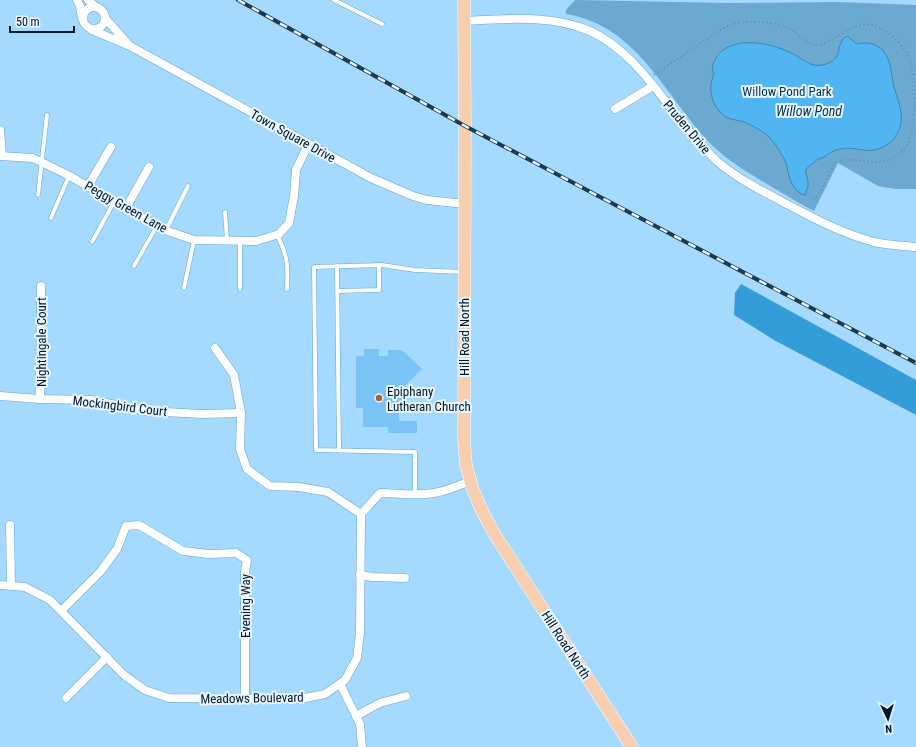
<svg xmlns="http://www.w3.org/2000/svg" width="916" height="747" font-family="'Roboto Condensed',sans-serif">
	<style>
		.green { fill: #6ca9d1 }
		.forest { fill: #349dd7 }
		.water { fill: #50b5f1; stroke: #3886b5 }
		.building { fill: #79c4f4 }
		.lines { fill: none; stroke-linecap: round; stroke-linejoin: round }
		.service-casing { stroke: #62a5cf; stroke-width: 5 }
		.minor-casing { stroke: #62a5cf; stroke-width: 9 }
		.primary-casing { stroke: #fff; stroke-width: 13 }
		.path { stroke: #5c849f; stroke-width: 1.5; stroke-dasharray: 1 3; stroke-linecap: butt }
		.service { stroke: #fff; stroke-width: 4 }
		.minor { stroke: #fff; stroke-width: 8 }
		.primary { stroke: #f7ceaf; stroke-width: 12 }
		.rail-casing { stroke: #1d3a4d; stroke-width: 4 }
		.rail { stroke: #e8f5ff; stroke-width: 2.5; stroke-dasharray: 8; stroke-linecap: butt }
		.poi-dot { fill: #a6652f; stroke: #e8f5ff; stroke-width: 1.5 }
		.labels { text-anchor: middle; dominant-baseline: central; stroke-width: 4; stroke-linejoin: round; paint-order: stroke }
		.park-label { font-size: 13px; fill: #033148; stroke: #e8f5ff }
		.street-label { font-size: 13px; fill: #001828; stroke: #e8f5ff }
		.poi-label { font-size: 13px; fill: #001828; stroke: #e8f5ff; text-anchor: start }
		.water-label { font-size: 14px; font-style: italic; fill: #043149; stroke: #e8f5ff }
	</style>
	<rect width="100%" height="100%" fill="#a5dafe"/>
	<path class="green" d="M 575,0 L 728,3 L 839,2 L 916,5 L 916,189 L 895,189 L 878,186 L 838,163 L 814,211 C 800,204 786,195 772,187 C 752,175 731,163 714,147 C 666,100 640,26 566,14 L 566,10 Z"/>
	<polygon class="forest" points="741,284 916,380 916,415 774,340 734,315 735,293"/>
	<path class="water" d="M 847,36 L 857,44 C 867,42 878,43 884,52 C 891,61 891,73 893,83 C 896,96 903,109 901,122 C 901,128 896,136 892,141 C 870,160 857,143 836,150 C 829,152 826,158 818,159 L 806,169 C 805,175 808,177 808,182 C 809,186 806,192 805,195 C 793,193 789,177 787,167 C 786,159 775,144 770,138 C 766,133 750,124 744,122 C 739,120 731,120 726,117 C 712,108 707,89 714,74 L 712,67 C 714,62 717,55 722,51 C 739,37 770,43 789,52 C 797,55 803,61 811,64 C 823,69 841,60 839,46 L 841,44 L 842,40 Z"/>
	<polygon class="building" points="364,349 379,349 379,356 388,356 388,350 402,350 422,369 402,389 402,413 399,412 399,421 417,421 417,433 388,433 388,427 363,427 363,408 356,408 356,356 364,356"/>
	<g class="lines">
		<g class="service-casing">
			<g id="service">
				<polyline points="334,0 382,24"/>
				<polyline points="38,195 47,115"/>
				<polyline points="225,212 227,240"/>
				<polyline points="51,218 69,176"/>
				<polyline points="166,230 188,186"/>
				<path d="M 277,235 C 288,256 288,266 287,289"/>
				<polyline points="240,241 240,289"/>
				<polyline points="92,242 114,202"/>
				<polyline points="134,266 157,226"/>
				<polyline points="337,266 339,450"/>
				<polyline points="184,288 194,240"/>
				<polyline points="337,291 379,290 379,265"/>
				<polyline points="415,494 415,452 316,450 314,267 382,265 415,270 463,272"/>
			</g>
		</g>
		<g class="minor-casing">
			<g id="minor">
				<polyline points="77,0 80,6 82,18"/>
				<polyline points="88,0 96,7"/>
				<circle cx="94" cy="18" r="11"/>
				<polyline points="105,18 128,44"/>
				<path d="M 464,21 C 504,19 552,14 590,31 C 637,53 662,101 695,138 C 703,146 710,155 718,162 C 738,179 762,191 785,203 C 815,219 841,233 874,242 C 888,245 902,246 916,247"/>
				<polyline points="92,30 130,46 371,178 413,196 427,200 465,204"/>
				<polyline points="615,109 653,86"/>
				<polyline points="0,130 2,155"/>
				<polyline points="0,156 33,158 68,175 162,229 194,240 256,241 279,234 289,223 294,196 296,170 308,145"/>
				<polyline points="88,186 111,147"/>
				<polyline points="126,208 149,167"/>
				<polyline points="215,348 234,375 241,413 240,449 247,469 270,486 299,487 328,492 361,514"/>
				<polyline points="0,396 40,399 91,400 146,411 202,414 241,413"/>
				<polyline points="40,399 41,286"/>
				<polyline points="10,525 11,585"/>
				<polyline points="360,575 372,577 405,578"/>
				<path d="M 0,585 L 25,587 L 50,600 L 124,675 L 145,690 L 169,698 L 300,699 L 325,694 L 345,680 L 357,658 L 360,633 L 361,514 L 380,493 C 398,493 417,496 434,493 C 447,491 458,486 470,481"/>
				<polyline points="61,611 100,572 117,549 126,526 139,525 183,551 209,554 236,553 247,560 245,571 245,699"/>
				<polyline points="340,684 360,724 362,747"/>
				<polyline points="66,698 107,657"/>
				<polyline points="356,716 380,703 406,696"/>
			</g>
		</g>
		<g class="primary-casing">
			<polyline id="primary" points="464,0 465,126 464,440 466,465 473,490 483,513 495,535 632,747"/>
		</g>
		<path class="path" d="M 654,75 C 670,64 686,54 701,43 C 710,37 720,29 730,25 C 743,20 773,21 786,27 C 796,31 809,48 819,45 C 840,40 856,15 880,28 C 891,33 905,47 909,58 C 916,76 916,127 908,144 C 904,150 898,155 892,158 C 874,168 854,155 836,162 C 827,174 824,192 812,201"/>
		<use href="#service" class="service"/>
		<use href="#minor" class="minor"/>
		<use href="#primary" class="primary"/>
		<g class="rail-casing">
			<polyline id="rail" points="238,0 465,126 916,363"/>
		</g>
		<use href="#rail" class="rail"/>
	</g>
	<circle class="poi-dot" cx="379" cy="398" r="4"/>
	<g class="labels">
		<g class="park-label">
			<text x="787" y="91">Willow Pond Park</text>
		</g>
		<g class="street-label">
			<text transform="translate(687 127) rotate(50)">Pruden Drive</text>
			<text transform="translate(293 136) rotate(29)">Town Square Drive</text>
			<text transform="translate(126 207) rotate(29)">Peggy Green Lane</text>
			<text transform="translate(464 337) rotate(-90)">Hill Road North</text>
			<text transform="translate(41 342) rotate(-90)">Nightingale Court</text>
			<text transform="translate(120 406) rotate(7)">Mockingbird Court</text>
			<text transform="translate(245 606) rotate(-90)">Evening Way</text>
			<text transform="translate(566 645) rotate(57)">Hill Road North</text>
			<text transform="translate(252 698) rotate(-1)">Meadows Boulevard</text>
		</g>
		<g class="poi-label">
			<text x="387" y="391">Epiphany<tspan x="387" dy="15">Lutheran Church</tspan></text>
		</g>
		<g class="water-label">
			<text x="809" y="111">Willow Pond</text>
		</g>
	</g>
	<g transform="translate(888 719) rotate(176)" stroke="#e8f5ff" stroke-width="3" paint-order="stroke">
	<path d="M0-3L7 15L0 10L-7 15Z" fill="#001828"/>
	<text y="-6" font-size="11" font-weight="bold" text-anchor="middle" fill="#001828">N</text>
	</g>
	<path d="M10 26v6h64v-6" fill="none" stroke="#001828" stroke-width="2"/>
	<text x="16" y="26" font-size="12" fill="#001828" stroke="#e8f5ff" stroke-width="3" paint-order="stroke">50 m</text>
</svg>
